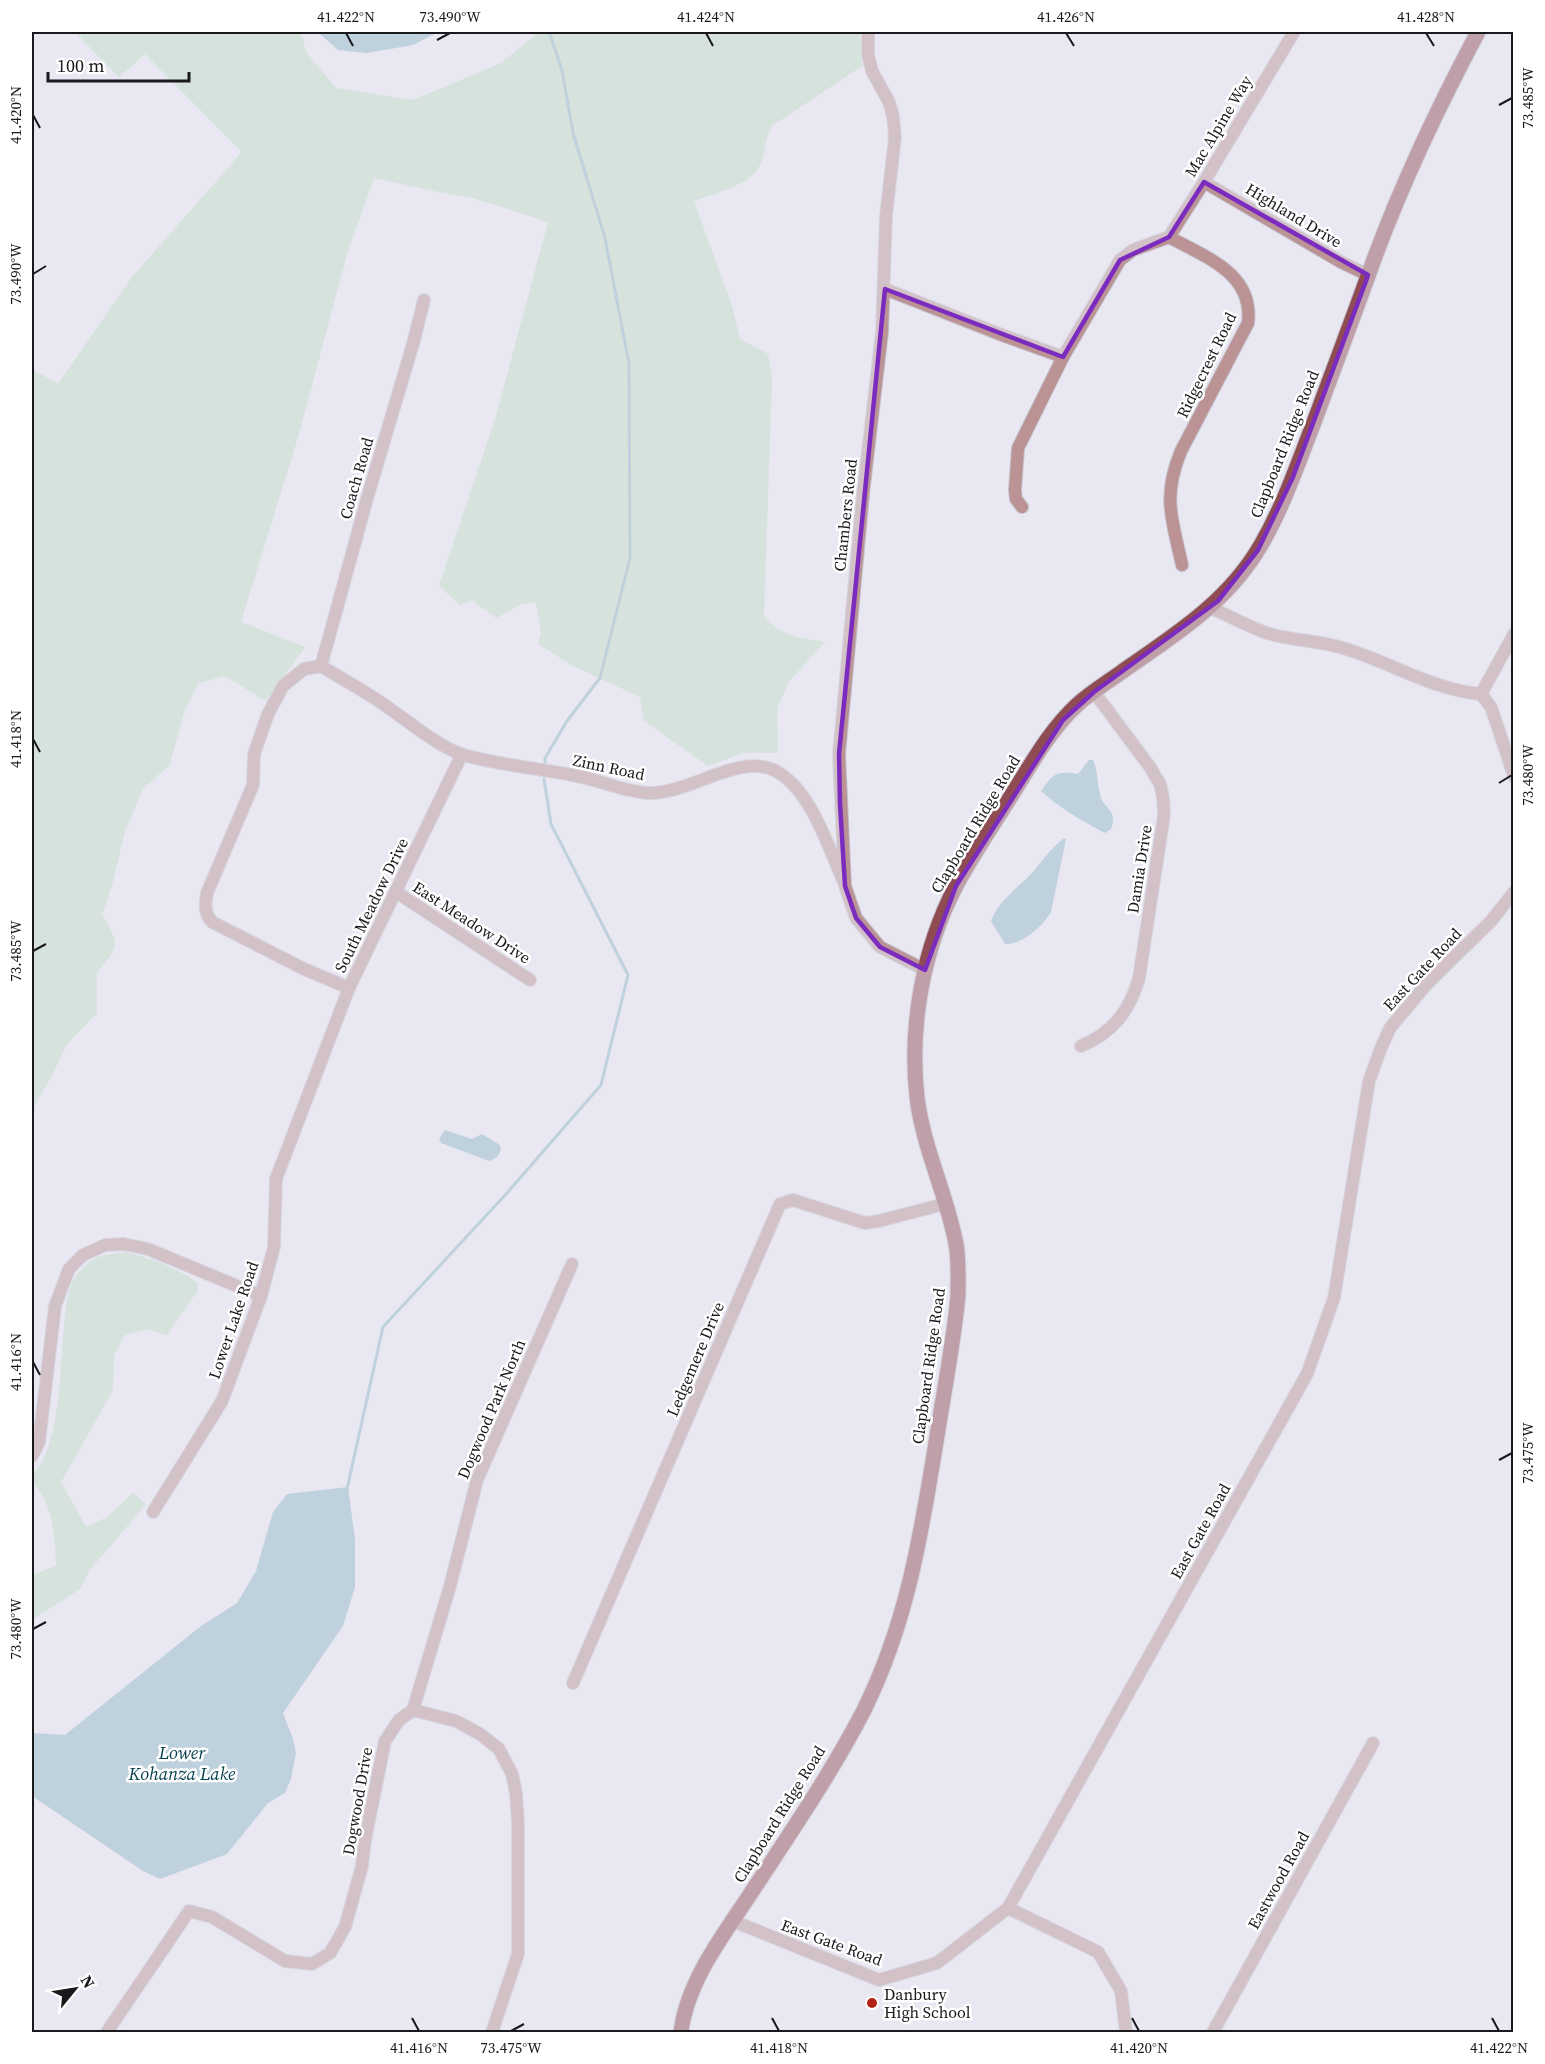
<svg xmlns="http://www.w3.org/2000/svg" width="1545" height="2064" font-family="'Source Serif 4',serif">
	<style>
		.green { fill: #c2dbc0 }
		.water { fill: #8fb6c3 }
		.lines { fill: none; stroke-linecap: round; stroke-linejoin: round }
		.stream { stroke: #8fb6c3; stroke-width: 3 }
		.minor-casing { stroke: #c3c2cb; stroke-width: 14 }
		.major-casing { stroke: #c3c2cb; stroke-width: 17 }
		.minor { stroke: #bb9395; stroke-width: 12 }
		.major { stroke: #8e4b51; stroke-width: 15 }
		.marked { fill: none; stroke: #7b2cbf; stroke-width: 4.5; stroke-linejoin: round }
		.ticks { fill: none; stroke: #19181c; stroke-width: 2 }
		.poi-dot { fill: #b12214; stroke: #fff; stroke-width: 2 }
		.labels { text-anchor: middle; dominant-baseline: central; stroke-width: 5; stroke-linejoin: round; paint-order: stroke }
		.street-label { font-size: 16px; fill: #19181c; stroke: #fff }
		.poi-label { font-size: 16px; fill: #19181c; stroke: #fff; text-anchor: start }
		.water-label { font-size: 18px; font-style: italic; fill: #033f4d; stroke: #fff }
		.neatline { fill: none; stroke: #19181c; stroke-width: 2 }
		.ticks-label { font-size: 15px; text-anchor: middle; fill: #19181c }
	</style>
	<rect width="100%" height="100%" fill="#e8e7f2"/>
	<g class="green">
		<path d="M 75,32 L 301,32 L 306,52 L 336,88 L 413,100 L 499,64 L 540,32 L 860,32 L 862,66 L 772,126 C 764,140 766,157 757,170 C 748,185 711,195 694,201 L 732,306 L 740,339 L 768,354 L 772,377 L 764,616 C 784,638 797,637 825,642 L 790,680 L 777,708 L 778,753 L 743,753 L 708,766 L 644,721 L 640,697 L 573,666 L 538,644 L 541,632 L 536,602 L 522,604 L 496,618 L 472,600 L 460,605 L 439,586 L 496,416 L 548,222 L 473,198 L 443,193 L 374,178 L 347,254 L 299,434 L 241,622 L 305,647 L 266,701 L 225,676 L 199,683 L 185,709 L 170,764 L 142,790 L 124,835 L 113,882 L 102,915 C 121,946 119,945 97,973 L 97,1013 L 66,1045 L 54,1072 L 32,1110 L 32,369 L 58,384 L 132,277 L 242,152 L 145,54 L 119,77 Z"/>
		<path d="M 125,1252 C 150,1258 177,1268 198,1283 L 198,1290 L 167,1335 L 147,1329 L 125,1335 L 114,1355 L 113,1390 L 61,1482 L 86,1527 L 107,1517 L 133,1493 L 146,1504 L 89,1571 L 80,1589 L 32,1620 L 32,1576 L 56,1565 C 55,1537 53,1502 32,1482 L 32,1475 C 66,1445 58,1336 69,1292 C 72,1278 82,1267 94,1259 C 102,1254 116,1254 125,1252 Z"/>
	</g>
	<g class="water">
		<polygon points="320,32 438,32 413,45 367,53 338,50 320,34"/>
		<path d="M 1089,760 L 1093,760 C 1098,771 1097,782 1100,794 C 1102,809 1119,808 1111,829 L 1105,833 C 1082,821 1061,809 1041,791 C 1054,773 1056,771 1078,774 Z"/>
		<path d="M 1063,839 L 1066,839 L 1051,912 C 1043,926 1022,945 1005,944 L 991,921 C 998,901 1017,889 1031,874 C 1042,862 1049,850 1063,839 Z"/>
		<path d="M 445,1130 L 472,1139 L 482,1134 L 500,1145 C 503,1153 496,1159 489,1161 L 441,1143 L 439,1139 Z"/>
		<polygon points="348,1487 355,1539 355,1587 343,1626 283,1713 293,1739 296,1753 291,1779 285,1793 268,1803 227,1854 160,1879 143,1871 32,1796 32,1733 65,1735 201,1626 237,1603 256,1571 273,1512 287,1494"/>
	</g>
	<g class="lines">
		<g class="stream">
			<polyline points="545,763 545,758 567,721 600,678 630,558 629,364 605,238 573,133 562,70 549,32"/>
			<polyline points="347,1489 383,1327 507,1193 601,1085 628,975 551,824 544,779"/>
		</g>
		<g class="minor-casing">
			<g id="minor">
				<polyline points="868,32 868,55 872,71 889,102 893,116 895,137 886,216 882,332 863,494 839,754 845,886 856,918 880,947 925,970"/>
				<polyline points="1204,182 1341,262 1368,275"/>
				<polyline points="1169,237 1204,182 1294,32"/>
				<polyline points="885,289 1002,335 1063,357"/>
				<path d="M 1022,507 L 1016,499 L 1015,490 L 1018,448 L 1063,357 L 1120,260 L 1133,250 L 1169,237 C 1205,257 1254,273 1248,323 L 1181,451 C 1162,497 1172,519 1182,565"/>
				<path d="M 1211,608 C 1230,616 1254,630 1274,635 C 1298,641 1323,641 1346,649 C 1392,663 1433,690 1481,694"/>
				<path d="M 321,666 C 342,679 363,690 383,704 C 407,720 438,747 464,755 C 499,765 536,768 572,775 C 597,779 622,791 647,793 C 689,795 738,753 774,770 C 810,788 827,844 843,880"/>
				<path d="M 321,666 L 304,669 L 283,686 L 268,714 L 254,754 L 253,785 L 207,893 C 205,905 204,913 212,922 L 304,969 L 349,988"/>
				<polyline points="321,666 367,499 414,340 424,300"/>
				<polyline points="1481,694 1491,707 1514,776"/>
				<polyline points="1481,694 1514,634"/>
				<polyline points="396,892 530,980"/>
				<path d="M 1081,1046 C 1113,1033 1130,1010 1139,978 L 1164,815 L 1163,797 L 1160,784 L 1150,767 L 1094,692"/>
				<polyline points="32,1456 39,1442 55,1306 69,1269 83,1255 105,1245 124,1244 148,1249 261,1296"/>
				<polyline points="153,1512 222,1401 261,1296 274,1247 276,1179 349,988 462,754"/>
				<polyline points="573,1683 780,1204 793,1200 865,1223 879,1221 944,1204"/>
				<polyline points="413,1710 450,1586 477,1480 572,1264"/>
				<polyline points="1008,1908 1098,1952 1121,1991 1126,2032"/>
				<polyline points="733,1921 879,1980 937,1963 1008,1908 1307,1374 1334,1298 1369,1081 1381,1048 1390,1028 1426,985 1491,921 1514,892"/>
				<polyline points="107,2032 189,1911 212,1917 285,1961 312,1964 330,1953 345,1927 362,1866 365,1840 385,1741 399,1720 413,1710 456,1721 480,1734 499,1749 512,1774 516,1793 518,1823 518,1954 492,2032"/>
				<polyline points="1213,2032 1373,1743"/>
			</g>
		</g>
		<g class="major-casing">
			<path id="major" d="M 681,2032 C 687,1982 722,1937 749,1896 C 789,1835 831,1774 864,1710 C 909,1619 922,1528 938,1430 C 945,1385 954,1340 958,1295 C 958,1278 959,1261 956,1244 C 947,1195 923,1148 917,1097 C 909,1026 923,949 956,886 C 973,854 994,824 1013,793 C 1032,763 1050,730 1077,705 C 1091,692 1108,682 1123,671 C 1176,634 1228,602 1261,545 C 1283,507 1297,466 1313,425 C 1331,376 1350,326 1368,276 C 1398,191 1436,111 1478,32"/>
		</g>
		<use href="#minor" class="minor"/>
		<use href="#major" class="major"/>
	</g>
	<path d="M0 0H1545V2064H0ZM 1204,182 L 1368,275 L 1366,281 L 1293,477 L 1258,550 L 1218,601 L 1094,692 L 1063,720 L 956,886 L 925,970 L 880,947 L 856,918 L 845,886 L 840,804 L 839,754 L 885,289 L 1063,357 L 1120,260 L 1169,237 Z" fill="#e8e7f2" fill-opacity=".55" fill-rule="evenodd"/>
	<path class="marked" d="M 1204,182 L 1368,275 L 1366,281 L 1293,477 L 1258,550 L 1218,601 L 1094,692 L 1063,720 L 956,886 L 925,970 L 880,947 L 856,918 L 845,886 L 840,804 L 839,754 L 885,289 L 1063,357 L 1120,260 L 1169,237 Z"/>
	<path class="ticks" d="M 346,33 L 353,46M 706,33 L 713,46M 1066,33 L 1074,46M 1426,33 L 1434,46M 437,40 L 450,33M 1499,105 L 1512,98M 33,115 L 40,128M 33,274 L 46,266M 33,739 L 40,752M 1499,783 L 1512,775M 33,951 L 46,944M 33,1362 L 40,1375M 1499,1460 L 1512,1453M 33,1629 L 46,1622M 412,2018 L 419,2031M 772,2018 L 779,2031M 1132,2018 L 1139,2031M 1492,2018 L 1499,2031M 511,2031 L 524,2024"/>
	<circle class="poi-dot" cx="872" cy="2003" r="6"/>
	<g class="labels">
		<g class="street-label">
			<text transform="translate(1218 126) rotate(-59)">Mac Alpine Way</text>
			<text transform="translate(1294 215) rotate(31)">Highland Drive</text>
			<text transform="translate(1206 365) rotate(-64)">Ridgecrest Road</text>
			<text transform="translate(1284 444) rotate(-68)">Clapboard Ridge Road</text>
			<text transform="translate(356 478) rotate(-74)">Coach Road</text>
			<text transform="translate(845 515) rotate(-84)">Chambers Road</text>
			<text transform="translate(609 767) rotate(12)">Zinn Road</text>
			<text transform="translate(975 824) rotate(-59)">Clapboard Ridge Road</text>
			<text transform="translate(1139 869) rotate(-81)">Damia Drive</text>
			<text transform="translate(371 905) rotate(-64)">South Meadow Drive</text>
			<text transform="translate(472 922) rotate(33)">East Meadow Drive</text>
			<text transform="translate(1422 969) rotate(-47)">East Gate Road</text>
			<text transform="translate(233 1320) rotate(-71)">Lower Lake Road</text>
			<text transform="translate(695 1359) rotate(-67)">Ledgemere Drive</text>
			<text transform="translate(928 1366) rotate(-82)">Clapboard Ridge Road</text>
			<text transform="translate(491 1409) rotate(-67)">Dogwood Park North</text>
			<text transform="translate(1200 1531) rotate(-61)">East Gate Road</text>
			<text transform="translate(357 1801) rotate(-80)">Dogwood Drive</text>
			<text transform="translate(779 1814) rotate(-58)">Clapboard Ridge Road</text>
			<text transform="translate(1278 1880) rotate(-61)">Eastwood Road</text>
			<text transform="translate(832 1942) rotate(20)">East Gate Road</text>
		</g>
		<g class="poi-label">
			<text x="884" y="1994">Danbury<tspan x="884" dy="18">High School</tspan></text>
		</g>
		<g class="water-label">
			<text x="182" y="1752">Lower<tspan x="182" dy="21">Kohanza Lake</tspan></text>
		</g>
	</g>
	<rect width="1545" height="2064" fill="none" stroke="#ffffff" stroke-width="66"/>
	<g transform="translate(75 1989) rotate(60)" stroke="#ffffff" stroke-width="4.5" paint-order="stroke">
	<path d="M0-4.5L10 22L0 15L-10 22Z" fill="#19181c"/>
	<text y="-9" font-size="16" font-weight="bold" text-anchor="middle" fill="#19181c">N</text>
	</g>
	<path d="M48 72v9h141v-9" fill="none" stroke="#19181c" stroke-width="3"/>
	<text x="57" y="72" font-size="18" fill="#19181c" stroke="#ffffff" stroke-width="4.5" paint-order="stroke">100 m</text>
	<rect x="33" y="33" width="1479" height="1998" class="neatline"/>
	<g class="ticks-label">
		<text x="346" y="22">41.422°N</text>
		<text x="450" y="22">73.490°W</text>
		<text x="706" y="22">41.424°N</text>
		<text x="1066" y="22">41.426°N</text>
		<text x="1426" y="22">41.428°N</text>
		<text transform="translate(1528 98) rotate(-90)" y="5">73.485°W</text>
		<text transform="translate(16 115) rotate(-90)" y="5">41.420°N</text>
		<text transform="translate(16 274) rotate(-90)" y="5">73.490°W</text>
		<text transform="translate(16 739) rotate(-90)" y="5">41.418°N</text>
		<text transform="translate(1528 775) rotate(-90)" y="5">73.480°W</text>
		<text transform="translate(16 951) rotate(-90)" y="5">73.485°W</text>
		<text transform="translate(16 1362) rotate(-90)" y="5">41.416°N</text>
		<text transform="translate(1528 1453) rotate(-90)" y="5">73.475°W</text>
		<text transform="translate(16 1629) rotate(-90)" y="5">73.480°W</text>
		<text x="419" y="2053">41.416°N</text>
		<text x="511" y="2053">73.475°W</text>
		<text x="779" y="2053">41.418°N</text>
		<text x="1139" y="2053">41.420°N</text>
		<text x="1499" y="2053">41.422°N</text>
	</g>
</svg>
